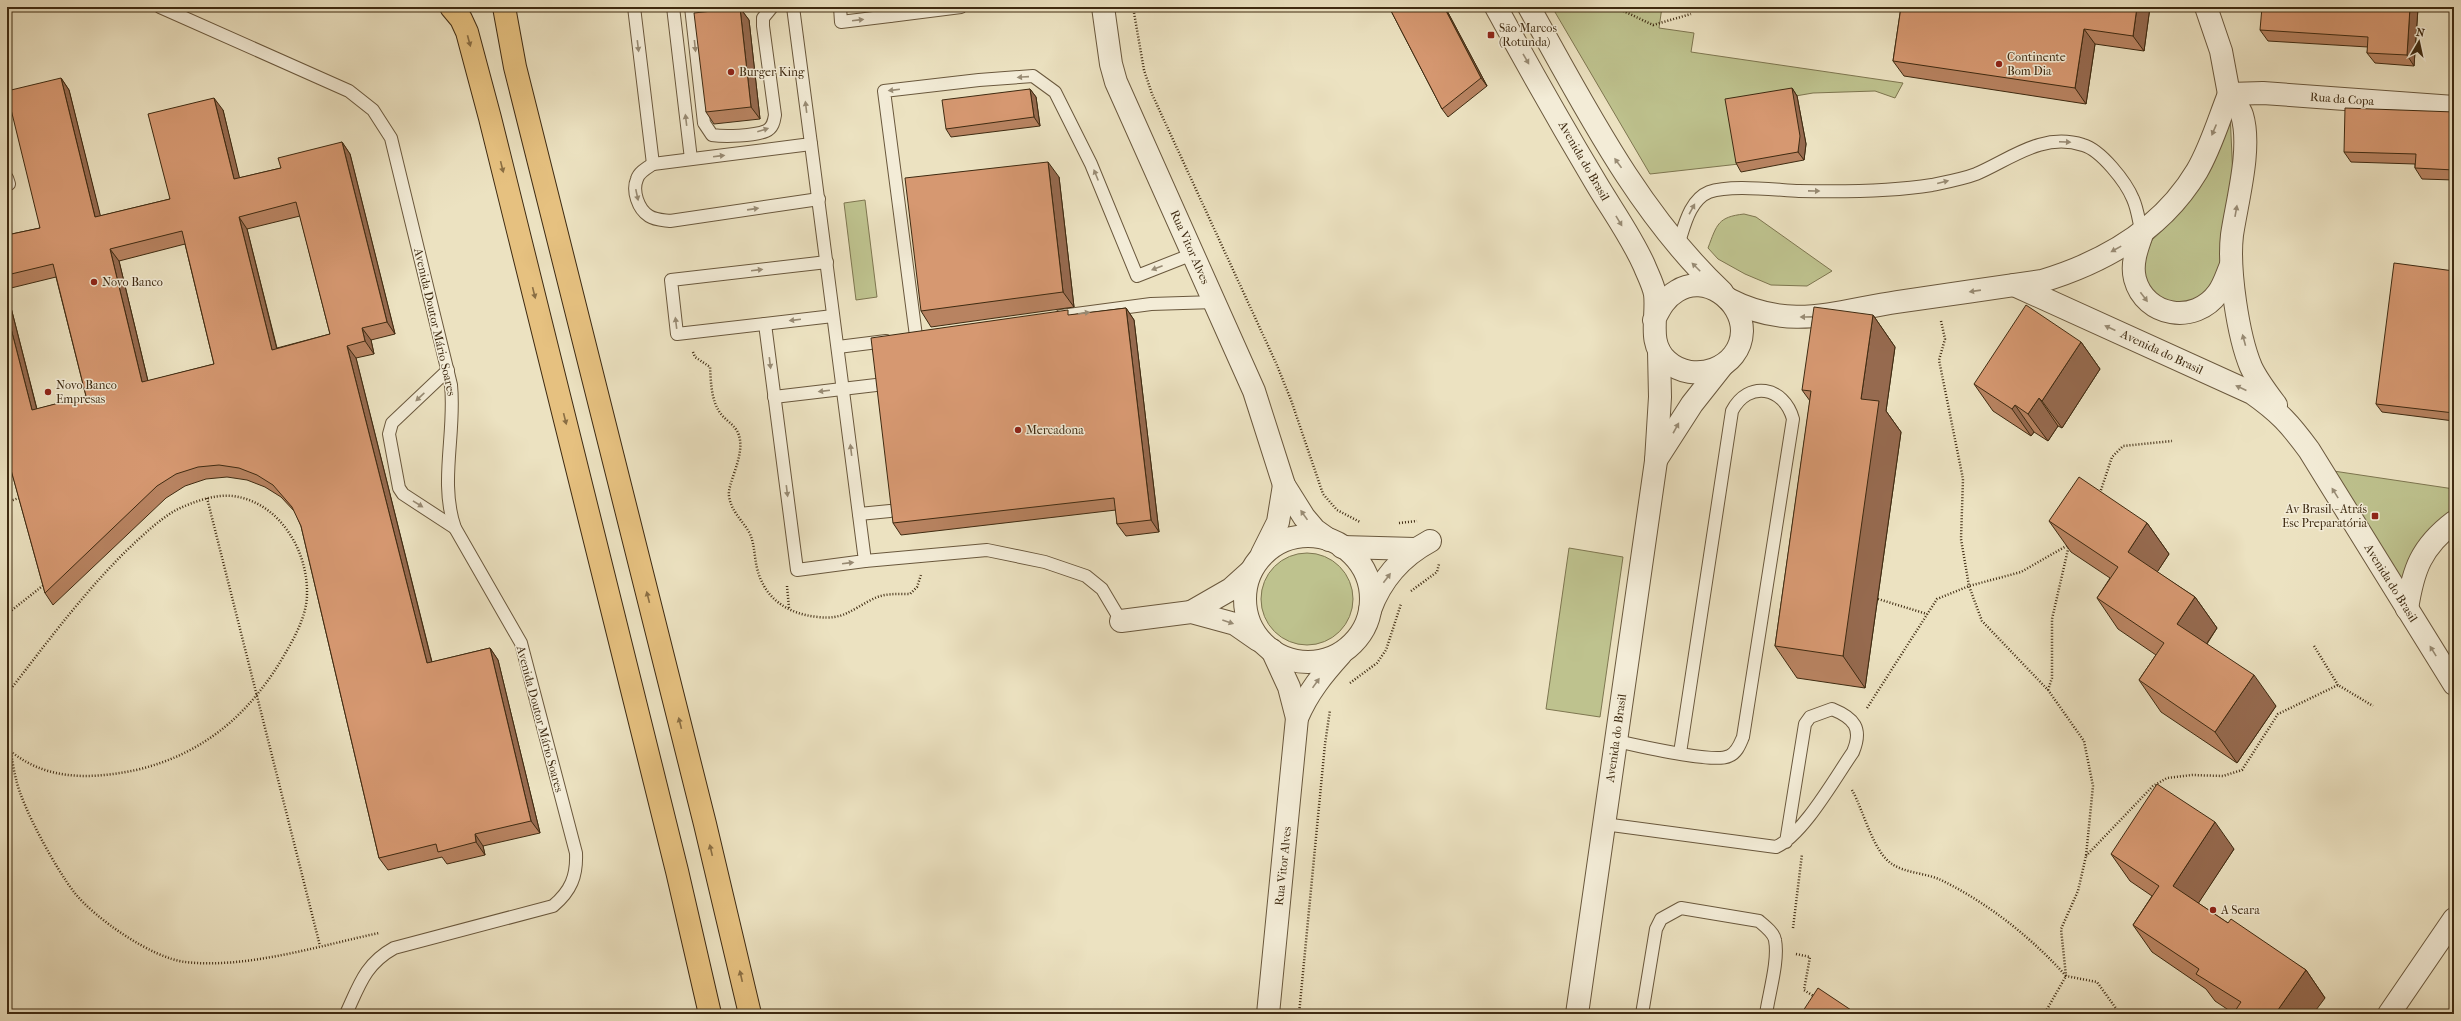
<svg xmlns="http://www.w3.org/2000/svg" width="2461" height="1021" font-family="'IM FELL French Canon',serif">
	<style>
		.green { fill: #bec28e; stroke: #7e7650 }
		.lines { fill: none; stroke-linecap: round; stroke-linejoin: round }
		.service-casing { stroke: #6a583d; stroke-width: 14 }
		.minor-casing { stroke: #6a583d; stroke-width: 24 }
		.tertiary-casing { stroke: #6a583d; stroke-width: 24 }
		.primary-casing { stroke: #3e2a11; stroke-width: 24 }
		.path { stroke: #3e2a11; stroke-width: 2.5; stroke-dasharray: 1 2; stroke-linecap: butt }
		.service { stroke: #f3ecd7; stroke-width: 12 }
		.minor { stroke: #f3ecd7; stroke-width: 22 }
		.tertiary { stroke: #f3ecd7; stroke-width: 22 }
		.primary { stroke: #e6c180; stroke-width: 22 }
		.wall { fill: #b88361; stroke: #3e2a11; fill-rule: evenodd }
		.shaded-wall { fill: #966a4f; stroke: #3e2a11 }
		.building { fill: #d69871; stroke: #3e2a11; fill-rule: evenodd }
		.oneway { fill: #988b74 }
		.oneway2 { fill: #8a6e43 }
		.poi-dot { fill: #8f2418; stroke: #f3ecd7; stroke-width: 1.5 }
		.labels { text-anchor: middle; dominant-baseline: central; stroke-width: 3; stroke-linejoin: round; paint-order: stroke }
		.poi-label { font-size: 12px; fill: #3e2a11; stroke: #f3ecd7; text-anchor: start }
		.street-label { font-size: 12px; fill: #3e2a11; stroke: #f3ecd7 }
	</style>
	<rect width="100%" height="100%" fill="#ece2c1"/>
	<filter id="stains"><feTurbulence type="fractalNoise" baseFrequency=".005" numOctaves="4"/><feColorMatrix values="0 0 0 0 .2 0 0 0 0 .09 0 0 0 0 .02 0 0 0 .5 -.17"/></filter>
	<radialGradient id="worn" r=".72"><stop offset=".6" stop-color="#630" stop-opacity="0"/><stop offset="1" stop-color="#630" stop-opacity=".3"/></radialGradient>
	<g class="green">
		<polygon points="1552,7 1662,7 1659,28 1694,33 1691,52 1903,83 1895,98 1875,91 1813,93 1731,107 1739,164 1650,174"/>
		<polygon points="2230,113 2233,178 2225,255 2210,295 2179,308 2145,287 2143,263 2152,240 2168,225"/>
		<polygon points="865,200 877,297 856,300 844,203"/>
		<path d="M 1744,214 L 1756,217 L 1832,271 L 1807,286 L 1771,285 L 1745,274 L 1718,259 L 1708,248 C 1717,224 1718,217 1744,214 Z"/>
		<polygon points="2320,469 2454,489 2454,522 2438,534 2407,609"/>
		<polygon points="1569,548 1623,557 1600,717 1546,709"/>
		<circle cx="1307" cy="599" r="46"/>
	</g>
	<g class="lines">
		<g class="service-casing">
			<g id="service">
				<path d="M 160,7 L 349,91 L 373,110 L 391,138 L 451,385 C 456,432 439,483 455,528 L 521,643 L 576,853 C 577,876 571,891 553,906 L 394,948 C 365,964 359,986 346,1014"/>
				<polyline points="634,7 653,164 811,144 793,7"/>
				<polyline points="673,7 691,159"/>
				<path d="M 691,7 L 704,123 L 712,135 C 725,137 754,136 766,131 C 773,128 774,121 775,115 L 763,26 L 763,18 L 772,7"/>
				<polyline points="840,7 841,22 890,16"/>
				<polyline points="889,7 890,16 961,7"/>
				<path d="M 653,164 C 647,168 639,172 637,179 C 632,191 638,209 649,216 C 655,220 663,220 670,221 L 819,199"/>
				<polyline points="7,178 9,184"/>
				<path d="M 1678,245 C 1684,228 1689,200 1709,192 C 1730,184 1776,190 1799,191 C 1843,192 1888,192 1932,185 C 1946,182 1963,179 1976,174 C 2011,159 2042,132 2083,145 C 2101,150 2126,182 2133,199 C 2138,210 2139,223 2142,234"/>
				<polyline points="827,262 671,280 677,334 833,316"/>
				<polyline points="1061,316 1151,304 1215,302"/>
				<polyline points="765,324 797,570 865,561 811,144"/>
				<polyline points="916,336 884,91 979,80 1033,76 1055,92 1091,164 1137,276 1193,254"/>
				<polyline points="838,347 886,341"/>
				<polyline points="448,370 392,423 389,434 399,488 403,494 455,528"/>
				<polyline points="774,397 876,385"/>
				<polyline points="859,514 890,511"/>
				<polyline points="865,561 987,550 1045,562 1086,576 1102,589 1121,621"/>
				<path d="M 1616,741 C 1637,745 1714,764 1729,756 C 1737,753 1740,744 1743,737 L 1793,419 C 1784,386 1748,380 1732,411 L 1680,753"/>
				<path d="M 1604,824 L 1776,847 C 1803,835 1835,778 1853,752 C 1863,728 1854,718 1832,709 L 1810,717 L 1805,724 L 1786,842"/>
				<path d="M 1642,1014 L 1656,929 L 1661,919 L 1681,908 L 1759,921 C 1765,926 1774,933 1775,940 C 1779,960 1769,993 1766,1014"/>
			</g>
		</g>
		<g class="minor-casing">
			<g id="minor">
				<polyline points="1103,7 1111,64 1116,82 1254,391 1284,485 1304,517 1315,530 1329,540"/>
				<polyline points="2206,7 2221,51 2229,94 2263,93 2454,107"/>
				<circle cx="1308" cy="599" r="63"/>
				<polyline points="1342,547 1415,549"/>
				<polyline points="1262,554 1278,522 1284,485"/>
				<path d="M 2407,609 C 2413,570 2421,547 2454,522"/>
				<path d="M 1370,610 C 1381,580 1402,556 1430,541"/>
				<polyline points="1191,612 1231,589 1251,571"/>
				<polyline points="1121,621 1191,612 1235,624 1258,640"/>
				<polyline points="1272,650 1289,687 1297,718"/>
				<path d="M 1268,1014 L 1297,718 C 1308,692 1323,674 1341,654"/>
				<polyline points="2389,1014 2454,919"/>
			</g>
		</g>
		<g class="tertiary-casing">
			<g id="tertiary">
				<path d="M 1496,7 C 1528,66 1562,126 1596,183 C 1612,210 1631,236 1644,265 C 1648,275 1653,284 1655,294 C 1658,317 1647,343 1667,361 C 1693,385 1741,369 1742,331 C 1742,300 1705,273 1677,291 C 1665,298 1660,308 1654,320"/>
				<path d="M 1529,7 C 1585,107 1638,213 1722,292"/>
				<path d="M 2229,94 C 2233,101 2240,108 2242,115 C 2252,148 2237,201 2232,235 C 2228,269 2238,336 2251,367 C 2257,380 2267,393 2276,405"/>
				<path d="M 2142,234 C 2137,248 2131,264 2135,279 C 2145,317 2195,325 2218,293 C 2224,285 2227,274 2231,265"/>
				<path d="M 2014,285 L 2252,393 C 2279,412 2290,424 2309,450 L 2454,684"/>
				<path d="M 1728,299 C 1790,331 1833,312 1897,302 C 1945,295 1994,288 2042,281 C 2105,262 2163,228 2197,171 C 2211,147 2219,119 2229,94"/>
				<polyline points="1656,460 1692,404 1722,366"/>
				<polyline points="1577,1014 1656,461 1660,397 1659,351"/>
			</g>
		</g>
		<g class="primary-casing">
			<g id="primary">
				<polyline points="451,7 461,19 467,32 490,118 677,871 710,1014"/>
				<polyline points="504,7 515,67 705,824 750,1014"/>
			</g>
		</g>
		<g class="path">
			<polyline points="1133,7 1144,70 1152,94 1276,363 1291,400 1323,494 1337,510 1360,522"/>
			<polyline points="1615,7 1653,25 1691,14"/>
			<polyline points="1941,321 1945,339 1939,360 1963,479 1961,539 1969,586 1982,621 2048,690 2084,741 2093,786 2086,856 2078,891 2061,929 2066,976 2097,982 2120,1014"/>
			<path d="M 693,352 L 695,357 L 710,367 C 711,382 711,401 721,414 C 728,423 738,426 740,440 C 743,459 727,485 729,496 C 731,511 742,520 749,532 C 755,544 754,556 757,568 C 764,598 787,614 818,617 C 843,620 851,610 871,600 C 883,593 896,594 910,594 L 917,587 L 921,575"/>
			<polyline points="2100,493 2112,457 2123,446 2172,441"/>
			<polyline points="207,498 320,946"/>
			<polyline points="7,502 22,497"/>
			<polyline points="1399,523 1417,521"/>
			<polyline points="787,586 789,608"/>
			<polyline points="1411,591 1437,572 1439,564"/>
			<polyline points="1878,599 1927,614"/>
			<polyline points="7,614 45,584"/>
			<polyline points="2314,646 2338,685"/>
			<polyline points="1350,683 1377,663 1386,650 1401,604"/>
			<polyline points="2048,690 2052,678 2052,619 2069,545"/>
			<path d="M 7,694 C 45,645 81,596 125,552 C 141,537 157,521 176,510 C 193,502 214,494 233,496 C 279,502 308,550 307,594 C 307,614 296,635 286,652 C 252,712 205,754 136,770 C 93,779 49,781 13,753"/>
			<polyline points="1867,708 1937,599 1969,586 2021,572 2068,545"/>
			<path d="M 7,732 C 11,748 12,764 16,779 C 22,807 56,869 74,892 C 94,918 152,958 185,962 C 247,969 318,946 379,933"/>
			<path d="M 1852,790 C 1863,809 1873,852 1892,864 C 1905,873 1926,873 1941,880 C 1988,903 2032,938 2066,976 L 2046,1011 L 2042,1014"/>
			<polyline points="2086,856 2153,786 2167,778 2192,775 2223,776 2242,770 2278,714 2338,685 2373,706"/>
			<polyline points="1793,928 1802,854"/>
			<polyline points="1796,954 1810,957 1804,990 1815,997"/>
			<polyline points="1299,1014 1325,744 1330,710"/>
		</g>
		<use href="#service" class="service"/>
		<use href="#minor" class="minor"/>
		<use href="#tertiary" class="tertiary"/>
		<use href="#primary" class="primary"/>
	</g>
	<g class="wall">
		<polygon points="1389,7 1445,7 1487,86 1448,117 1442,109"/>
		<polygon points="1901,7 2150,7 2144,51 2095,44 2086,104 1904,76 1893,61"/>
		<polygon points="740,8 749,20 760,119 714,124 706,112"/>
		<polygon points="2418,8 2414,66 2375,63 2367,53 2368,47 2268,41 2260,30"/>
		<path d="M 61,78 L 69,90 L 100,216 L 170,199 L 223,110 L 239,178 L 281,168 L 342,142 L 350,154 L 395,334 L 371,340 L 374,354 L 356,358 L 432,662 L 490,648 L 498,660 L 540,833 L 483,846 L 485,855 L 447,864 L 442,857 L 388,870 L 379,858 L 301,526 L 295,512 L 281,497 L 265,487 L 247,480 L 227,477 L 206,479 L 185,486 L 166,498 L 53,605 L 45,593 L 12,473 L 7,474 L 7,292 L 37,409 L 86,396 L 56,277 L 7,289 L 7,235 L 40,228 ZM 300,216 L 330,334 L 277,348 L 247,229 ZM 185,244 L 214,364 L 148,381 L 119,261 Z"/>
		<polygon points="1792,88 1797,96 1806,144 1804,160 1741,172 1736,163"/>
		<polygon points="1030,89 1036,97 1040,126 951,137 946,129"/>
		<polygon points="2454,112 2454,180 2422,179 2415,168 2415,164 2351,162 2344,152"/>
		<polygon points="1059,177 1074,307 931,327 921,311"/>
		<polygon points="2454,271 2454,421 2382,412 2376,404"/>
		<polygon points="1126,308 1134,320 1159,532 1126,536 1117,524 1116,510 901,535 893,523 1071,315"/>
		<polygon points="1873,315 1895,347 1886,411 1901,432 1865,688 1797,678 1775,646 1810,401 1802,390"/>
		<polygon points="2081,342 2100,369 2062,428 2058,426 2048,441 2034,432 2031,436 1993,411 1974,384"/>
		<polygon points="2049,521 2147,523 2169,554 2157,572 2195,597 2217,628 2207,644 2276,706 2237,763 2161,712 2139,680 2156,655 2118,629 2097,598 2110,578 2071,552"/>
		<polygon points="2234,849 2198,903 2228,923 2306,970 2325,998 2233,1013 2215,1001 2206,989 2152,952 2133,925 2152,896 2130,881 2111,854"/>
	</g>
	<g class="shaded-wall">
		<polygon points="1444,7 1445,7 1487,86 1481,78"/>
		<polygon points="2137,7 2150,7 2144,51 2133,36"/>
		<polygon points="2410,7 2418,7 2418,8 2414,66 2407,55"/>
		<polygon points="740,8 749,20 760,119 751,107"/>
		<polygon points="2084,29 2095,44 2086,104 2075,88"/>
		<polygon points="61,78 69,90 104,230 95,217"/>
		<polygon points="1792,88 1797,96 1806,144 1804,160 1798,152"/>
		<polygon points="1030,89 1036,97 1040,126 1034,117"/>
		<polygon points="214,98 223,110 243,192 234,179"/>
		<polygon points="342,142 350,154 395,334 387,322"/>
		<polygon points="1048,162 1059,177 1074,307 1063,292"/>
		<polygon points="239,217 247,229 280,362 272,350"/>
		<polygon points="110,249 119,261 151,394 142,382"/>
		<polygon points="7,292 40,422 32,410 7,313"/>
		<polygon points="1126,308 1134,320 1159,532 1151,520"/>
		<polygon points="1873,315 1895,347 1886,411 1901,432 1865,688 1843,656 1861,399"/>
		<polygon points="362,328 371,340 374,354 365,341"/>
		<polygon points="2081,342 2100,369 2062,428 2042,401"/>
		<polygon points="347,346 356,358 435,675 427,663"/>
		<polygon points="2039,398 2058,426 2048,441 2028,414"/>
		<polygon points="2015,405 2034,432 2031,436 2012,409"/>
		<polygon points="2147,523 2169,554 2150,583 2128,552"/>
		<polygon points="2195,597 2217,628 2199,655 2177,624"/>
		<polygon points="490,648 498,660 540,833 531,821"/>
		<polygon points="2254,675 2276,706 2237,763 2215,732"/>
		<polygon points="2215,822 2234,849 2192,913 2173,886"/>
		<polygon points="475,834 483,846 485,855 476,842"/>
		<polygon points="2306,970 2325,998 2313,1014 2275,1014"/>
	</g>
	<g class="building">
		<polygon points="1389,7 1444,7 1481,78 1442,109"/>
		<polygon points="1901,7 2137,7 2133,36 2084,29 2075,88 1893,61"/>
		<polygon points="2262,7 2410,7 2407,55 2367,53 2368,37 2260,30"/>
		<polygon points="740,8 751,107 706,112 694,13"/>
		<path d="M 61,78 L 95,217 L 170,199 L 148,114 L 214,98 L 234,179 L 281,168 L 278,158 L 342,142 L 387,322 L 362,328 L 365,341 L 347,346 L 427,663 L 490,648 L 531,821 L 475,834 L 476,842 L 438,852 L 436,844 L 379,858 L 301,526 L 292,507 L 273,485 L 257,475 L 239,468 L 219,465 L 198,467 L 176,474 L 157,486 L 45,593 L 8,459 L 7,459 L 7,313 L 32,410 L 86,396 L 53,264 L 7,275 L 7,235 L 40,228 L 7,93 L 7,91 ZM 296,202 L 330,334 L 272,350 L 239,217 ZM 182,231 L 214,364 L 142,382 L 110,249 Z"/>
		<polygon points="1792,88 1800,136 1798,152 1736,163 1725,99"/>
		<polygon points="1030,89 1034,117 946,129 942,100"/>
		<polygon points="2345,108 2454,112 2454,170 2415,168 2416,154 2344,152"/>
		<polygon points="1048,162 1063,292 921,311 905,178"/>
		<polygon points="2394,263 2454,271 2454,413 2376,404"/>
		<polygon points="2026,305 2081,342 2042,401 2039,398 2028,414 2015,405 2012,409 1974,384"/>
		<polygon points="1814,307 1873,315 1861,399 1879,401 1843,656 1775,646 1811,391 1802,390"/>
		<polygon points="1126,308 1151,520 1117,524 1114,498 893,523 871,338 1068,310 1068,315"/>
		<polygon points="2079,477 2147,523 2128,552 2195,597 2177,624 2254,675 2215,732 2139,680 2164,643 2097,598 2118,567 2049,521"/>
		<polygon points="2157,784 2215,822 2173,886 2228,923 2231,919 2306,970 2275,1014 2233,1014 2241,1002 2196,974 2199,969 2133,925 2159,886 2111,854"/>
		<polygon points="1818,988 1857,1014 1801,1014"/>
	</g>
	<defs><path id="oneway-solid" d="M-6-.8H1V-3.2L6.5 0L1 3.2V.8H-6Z"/></defs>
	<g class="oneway">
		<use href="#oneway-solid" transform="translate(858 20) rotate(-7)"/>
		<use href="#oneway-solid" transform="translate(638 46) rotate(83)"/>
		<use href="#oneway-solid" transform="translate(695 46) rotate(84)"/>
		<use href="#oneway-solid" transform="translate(1526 59) rotate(60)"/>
		<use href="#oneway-solid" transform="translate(1023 77) rotate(176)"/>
		<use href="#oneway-solid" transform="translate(894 90) rotate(173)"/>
		<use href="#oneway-solid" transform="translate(806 107) rotate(-97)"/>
		<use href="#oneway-solid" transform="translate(686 120) rotate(-97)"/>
		<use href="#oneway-solid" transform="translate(763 130) rotate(-17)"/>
		<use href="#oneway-solid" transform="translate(2214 130) rotate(113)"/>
		<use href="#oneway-solid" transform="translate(2065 142) rotate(3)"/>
		<use href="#oneway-solid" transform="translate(719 156) rotate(-7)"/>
		<use href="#oneway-solid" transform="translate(1618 163) rotate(-126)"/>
		<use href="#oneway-solid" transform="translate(1096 175) rotate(-112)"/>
		<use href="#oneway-solid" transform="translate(1943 182) rotate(-14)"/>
		<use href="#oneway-solid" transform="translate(1814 191) rotate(1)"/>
		<use href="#oneway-solid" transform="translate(637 195) rotate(78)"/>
		<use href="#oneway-solid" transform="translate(753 209) rotate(-8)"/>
		<use href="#oneway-solid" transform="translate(1692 209) rotate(-61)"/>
		<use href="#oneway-solid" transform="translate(2236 211) rotate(-80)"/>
		<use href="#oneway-solid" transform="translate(1619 221) rotate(59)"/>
		<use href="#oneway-solid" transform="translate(2116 249) rotate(151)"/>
		<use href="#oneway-solid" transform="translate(1696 267) rotate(-135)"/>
		<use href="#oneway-solid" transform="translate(1157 268) rotate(159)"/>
		<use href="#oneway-solid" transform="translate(757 270) rotate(-7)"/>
		<use href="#oneway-solid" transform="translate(1975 291) rotate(172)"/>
		<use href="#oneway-solid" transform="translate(2144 297) rotate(53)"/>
		<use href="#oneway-solid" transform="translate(1084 313) rotate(-8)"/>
		<use href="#oneway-solid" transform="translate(1806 317) rotate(179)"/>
		<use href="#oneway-solid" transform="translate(795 320) rotate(173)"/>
		<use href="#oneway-solid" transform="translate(676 323) rotate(-97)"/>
		<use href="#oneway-solid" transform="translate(2110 328) rotate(-155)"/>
		<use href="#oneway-solid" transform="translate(2244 340) rotate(-105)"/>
		<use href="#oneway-solid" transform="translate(770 363) rotate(83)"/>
		<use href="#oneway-solid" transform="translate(2241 388) rotate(-155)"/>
		<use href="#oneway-solid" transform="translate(824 391) rotate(173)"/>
		<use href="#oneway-solid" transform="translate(420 397) rotate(137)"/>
		<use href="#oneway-solid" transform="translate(1676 428) rotate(-61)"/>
		<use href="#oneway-solid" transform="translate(851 450) rotate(-97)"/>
		<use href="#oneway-solid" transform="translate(787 491) rotate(83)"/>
		<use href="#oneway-solid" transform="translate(2335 493) rotate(-122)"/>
		<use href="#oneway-solid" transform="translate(418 504) rotate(32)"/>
		<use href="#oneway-solid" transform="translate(1304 515) rotate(-125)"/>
		<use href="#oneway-solid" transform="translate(848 563) rotate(-7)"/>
		<use href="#oneway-solid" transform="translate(1387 578) rotate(-53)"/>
		<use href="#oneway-solid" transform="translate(1228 622) rotate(19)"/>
		<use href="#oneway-solid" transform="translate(2433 651) rotate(-122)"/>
		<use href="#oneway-solid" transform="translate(1316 683) rotate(-55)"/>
	</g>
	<g class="oneway2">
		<use href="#oneway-solid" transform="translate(469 41) rotate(75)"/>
		<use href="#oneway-solid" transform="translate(502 167) rotate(76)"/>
		<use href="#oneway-solid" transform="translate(534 293) rotate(76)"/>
		<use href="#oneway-solid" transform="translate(565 419) rotate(76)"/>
		<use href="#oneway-solid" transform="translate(648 597) rotate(-104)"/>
		<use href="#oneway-solid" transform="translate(680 723) rotate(-104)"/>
		<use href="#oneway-solid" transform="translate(711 850) rotate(-103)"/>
		<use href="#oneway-solid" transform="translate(741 976) rotate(-103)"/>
	</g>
	<g class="poi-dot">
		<rect x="1487" y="31" width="8" height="8" rx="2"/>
		<circle cx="1999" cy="64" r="4"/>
		<circle cx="731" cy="72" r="4"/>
		<circle cx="94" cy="282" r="4"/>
		<circle cx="48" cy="392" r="4"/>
		<circle cx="1018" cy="430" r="4"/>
		<rect x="2371" y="512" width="8" height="8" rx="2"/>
		<circle cx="2213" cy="910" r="4"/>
	</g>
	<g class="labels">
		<g class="poi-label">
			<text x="1499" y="28">São Marcos<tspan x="1499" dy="14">(Rotunda)</tspan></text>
			<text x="2007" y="57">Continente<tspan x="2007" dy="14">Bom Dia</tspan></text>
			<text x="739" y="72">Burger King</text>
			<text x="102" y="282">Novo Banco</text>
			<text x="56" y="385">Novo Banco<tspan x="56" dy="14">Empresas</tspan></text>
			<text x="1026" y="430">Mercadona</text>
			<text x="2367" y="509" text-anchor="end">Av Brasil - Atrás<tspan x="2367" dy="14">Esc Preparatória</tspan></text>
			<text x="2221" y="910">A Seara</text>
		</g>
		<g class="street-label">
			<text transform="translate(2342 99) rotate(4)">Rua da Copa</text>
			<text transform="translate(1584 161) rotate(60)">Avenida do Brasil</text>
			<text transform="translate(1190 247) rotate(66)">Rua Vitor Alves</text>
			<text transform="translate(435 322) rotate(77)">Avenida Doutor Mário Soares</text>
			<text transform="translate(2162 352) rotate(25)">Avenida do Brasil</text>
			<text transform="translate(2391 583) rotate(58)">Avenida do Brasil</text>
			<text transform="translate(540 719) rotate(75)">Avenida Doutor Mário Soares</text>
			<text transform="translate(1616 738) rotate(-82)">Avenida do Brasil</text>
			<text transform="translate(1283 866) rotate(-84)">Rua Vitor Alves</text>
		</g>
	</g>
	<rect width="2461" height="1021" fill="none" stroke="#ece2c1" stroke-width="24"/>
	<rect x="8" y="8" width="2445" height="1005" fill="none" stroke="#3e2a11" stroke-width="2"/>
	<rect x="12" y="12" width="2437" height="997" fill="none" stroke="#3e2a11"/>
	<g transform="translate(2419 42) rotate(9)" stroke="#f3ecd7" stroke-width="3" paint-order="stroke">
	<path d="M0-3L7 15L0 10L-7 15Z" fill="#3e2a11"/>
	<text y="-6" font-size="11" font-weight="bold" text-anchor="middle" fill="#3e2a11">N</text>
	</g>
	<rect width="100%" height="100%" filter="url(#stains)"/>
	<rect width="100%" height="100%" fill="url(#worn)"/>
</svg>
